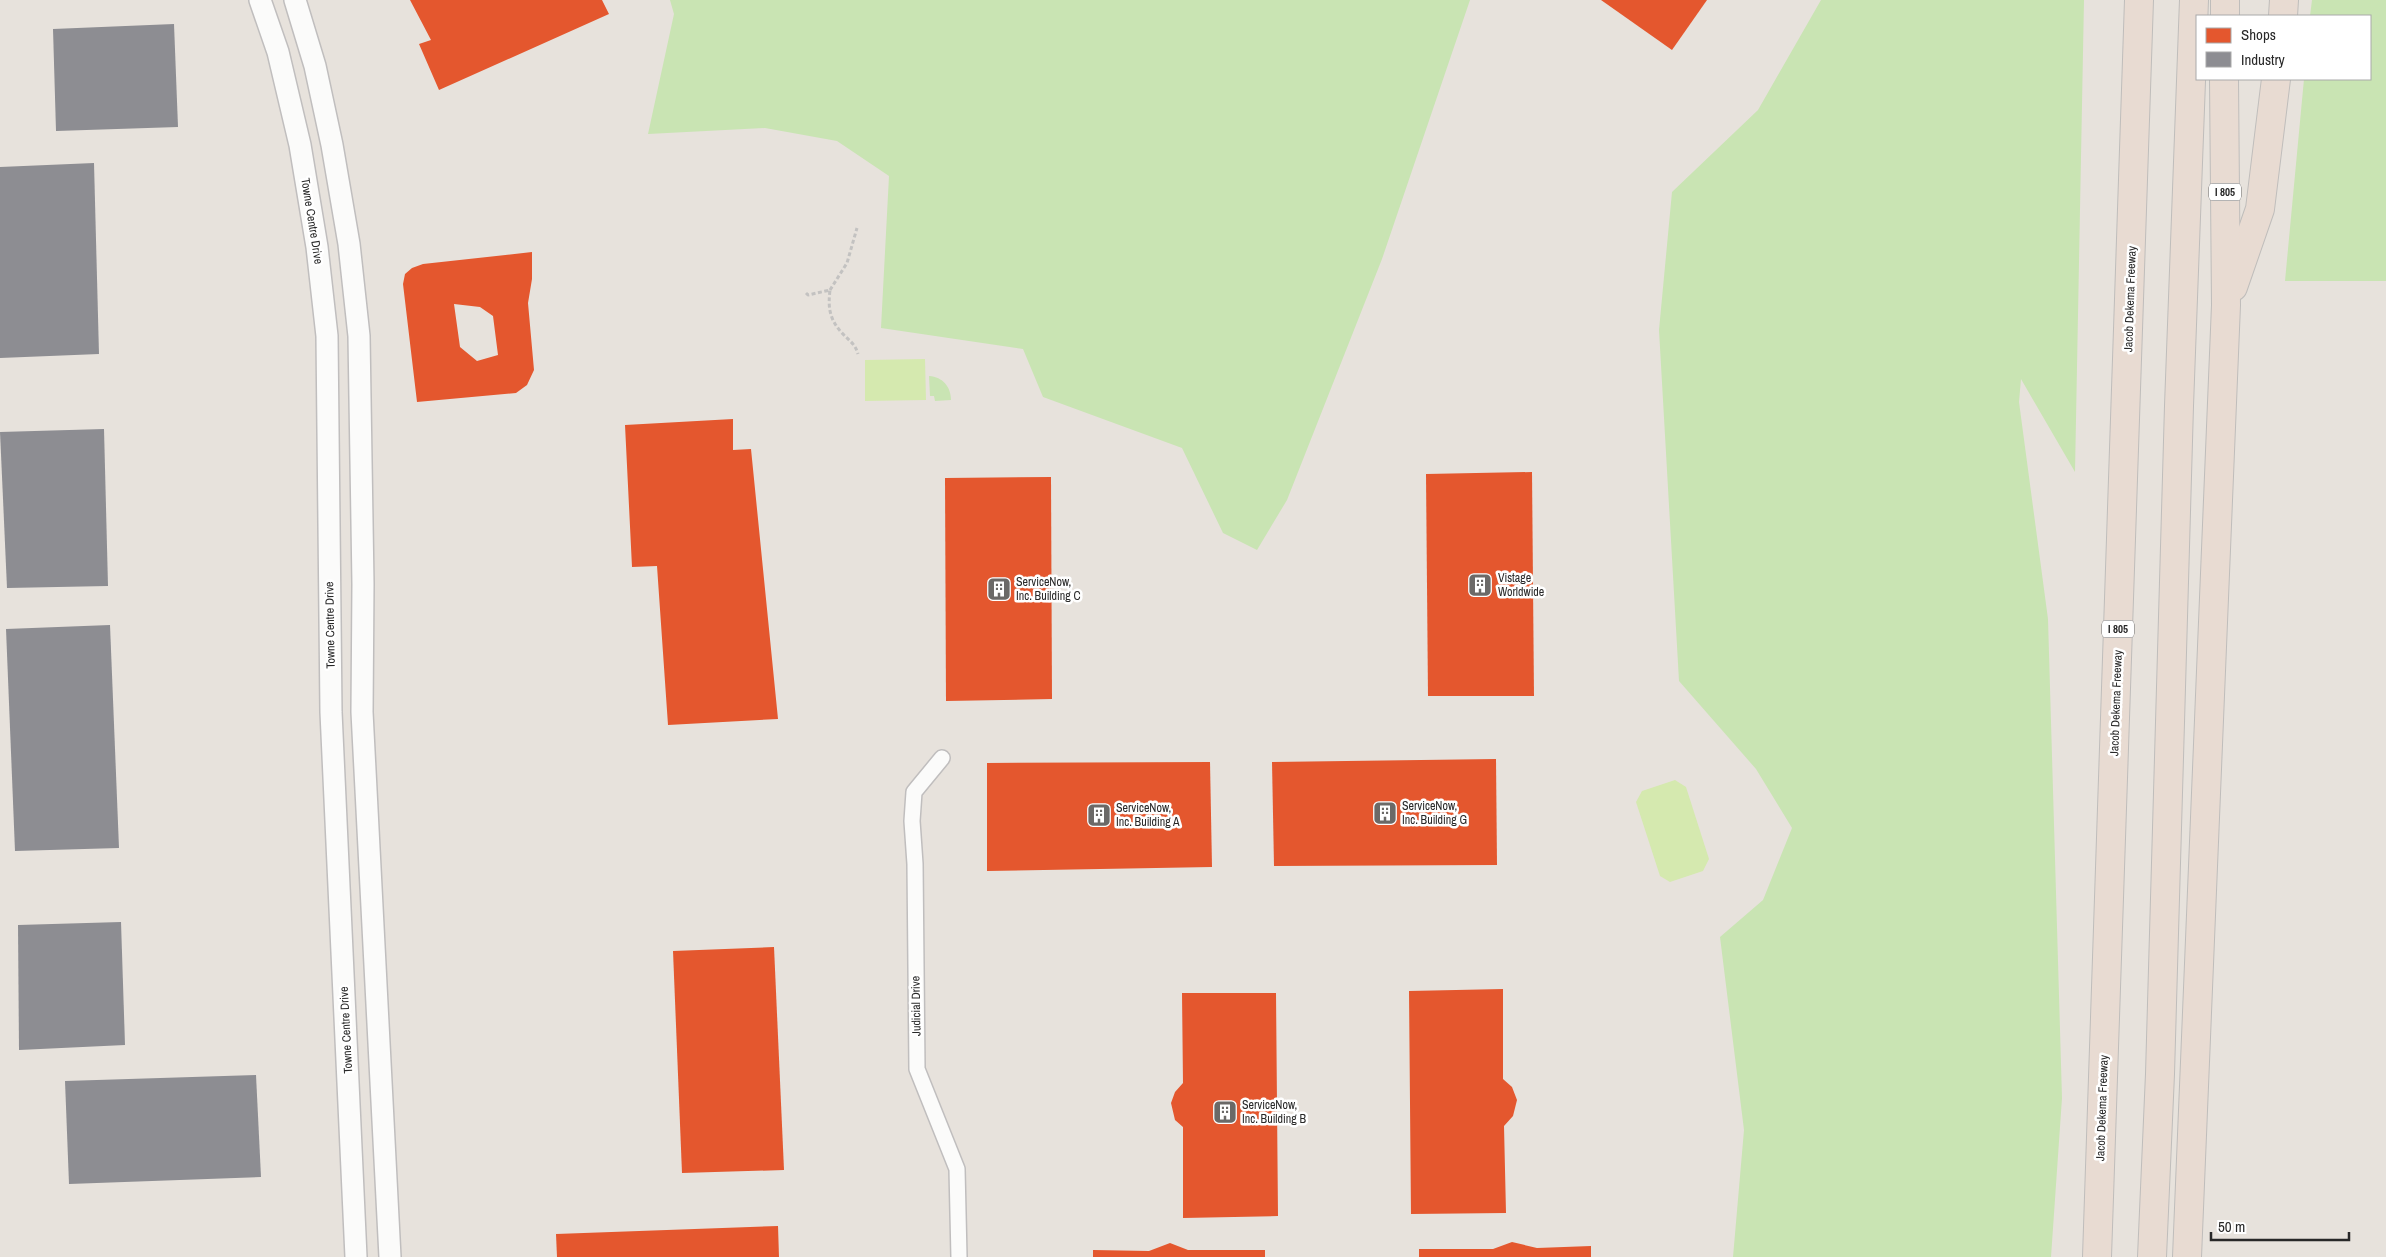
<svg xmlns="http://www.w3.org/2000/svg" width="2386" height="1257" font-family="'Archivo Narrow',sans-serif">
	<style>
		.green { fill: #c9e4b3 }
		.pitch { fill: #d5e9af }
		.shops { fill: #e4572e; fill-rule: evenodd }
		.industry { fill: #8d8d92 }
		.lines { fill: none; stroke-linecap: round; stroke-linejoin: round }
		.street-casing { stroke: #c0bebe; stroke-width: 18 }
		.secondary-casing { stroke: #c0bebe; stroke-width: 24 }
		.highway-casing { stroke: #bfbdbb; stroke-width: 30 }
		.path { stroke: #c3c2c1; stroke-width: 3; stroke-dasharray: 4 2.5; stroke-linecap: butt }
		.street { stroke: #fbfbfa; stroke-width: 15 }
		.secondary { stroke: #fbfbfa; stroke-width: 21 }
		.highway { stroke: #e8dbd2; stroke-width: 28 }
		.labels { text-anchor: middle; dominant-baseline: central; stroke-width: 5; stroke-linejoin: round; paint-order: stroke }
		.shield { fill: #fff; stroke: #686868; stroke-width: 1 }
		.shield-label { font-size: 11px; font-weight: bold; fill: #282828 }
		.street-label { font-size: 12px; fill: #282828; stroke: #fff }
		.poi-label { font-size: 12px; fill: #282828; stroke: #fff; text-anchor: start }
	</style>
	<rect width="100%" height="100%" fill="#e7e2dc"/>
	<g class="green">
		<polygon points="670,0 1470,0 1382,259 1287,500 1257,550 1223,533 1182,448 1043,397 1023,349 881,328 889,176 837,141 765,128 648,134 674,14"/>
		<polygon points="1821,0 2084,0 2075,472 2021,379 2019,402 2048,619 2062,1098 2051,1257 1733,1257 1744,1130 1720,937 1763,900 1792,828 1756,769 1679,681 1659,330 1672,192 1758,110"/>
		<polygon points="2312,0 2386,0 2386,281 2285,281 2304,79 2370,79 2370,16 2310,16"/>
		<path d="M 929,376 C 943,377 951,387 951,400 L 935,401 L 934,396 L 930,396 Z"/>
	</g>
	<g class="pitch">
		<polygon points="925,359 926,400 865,401 865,360"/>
		<polygon points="1675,780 1686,787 1709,859 1703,871 1670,882 1660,876 1636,802 1642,791"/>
	</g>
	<g class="shops">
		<polygon points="410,0 602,0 609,14 439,90 419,44 431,40"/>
		<polygon points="1601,0 1707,0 1672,50"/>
		<path d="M 532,252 L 532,279 L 528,303 L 534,370 L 527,385 L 516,393 L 417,402 L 403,284 L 405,274 L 412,268 L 423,264 ZM 454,304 L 480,307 L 493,316 L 498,355 L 477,361 L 460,347 Z"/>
		<polygon points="733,419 733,450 751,449 778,719 668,725 657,566 632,567 625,425"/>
		<polygon points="1532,472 1534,696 1428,696 1426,474"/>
		<polygon points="1051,477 1052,699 946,701 945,478"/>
		<polygon points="1496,759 1497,865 1274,866 1272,762"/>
		<polygon points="1210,762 1212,867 987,871 987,763"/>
		<polygon points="774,947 784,1170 682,1173 673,951"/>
		<polygon points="1503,989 1503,1079 1512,1087 1517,1100 1513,1116 1504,1126 1506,1213 1411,1214 1409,991"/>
		<polygon points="1182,993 1276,993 1278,1216 1183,1218 1183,1127 1175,1120 1171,1103 1175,1092 1183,1083"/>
		<polygon points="778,1226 779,1257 557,1257 556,1234"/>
		<polygon points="1512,1242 1537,1248 1591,1246 1591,1257 1419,1257 1419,1249 1493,1249"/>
		<polygon points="1170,1243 1188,1250 1265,1250 1265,1257 1093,1257 1093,1250 1149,1251"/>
	</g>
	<g class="industry">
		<polygon points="174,24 178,127 56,131 53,29"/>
		<polygon points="94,163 99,354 0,358 0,167"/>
		<polygon points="104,429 108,586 7,588 0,432"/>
		<polygon points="110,625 119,848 15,851 6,629"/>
		<polygon points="121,922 125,1045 19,1050 18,925"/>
		<polygon points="256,1075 261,1177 69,1184 65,1081"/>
	</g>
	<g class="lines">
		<g class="street-casing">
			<polyline id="street" points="942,758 914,792 912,821 915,864 917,1069 957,1169 959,1257"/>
		</g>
		<g class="secondary-casing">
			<g id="secondary">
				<polyline points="260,0 278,52 300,145 317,247 327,336 331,712 356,1257"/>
				<polyline points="295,0 315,66 332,145 349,244 359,336 363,584 362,712 390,1257"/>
			</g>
		</g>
		<g class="highway-casing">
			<g id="highway">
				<polyline points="2225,16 2225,0"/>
				<polyline points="2283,16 2284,0"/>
				<polyline points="2233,287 2260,209 2276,79"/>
				<polyline points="2097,1257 2139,0"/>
				<polyline points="2152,1257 2160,1074 2179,406 2194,0"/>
				<polyline points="2187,1257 2226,305 2224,79"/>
			</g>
		</g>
		<g class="path">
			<polyline points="830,290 847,263 857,228"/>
			<path d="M 806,293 L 808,295 L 830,290 C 828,307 829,318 841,332 C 848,340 855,343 858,354"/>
		</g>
		<use href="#street" class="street"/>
		<use href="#secondary" class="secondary"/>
		<use href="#highway" class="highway"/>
	</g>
	<defs>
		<g id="building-square" transform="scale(1.25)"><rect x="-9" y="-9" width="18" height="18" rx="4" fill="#6b6967" stroke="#fff"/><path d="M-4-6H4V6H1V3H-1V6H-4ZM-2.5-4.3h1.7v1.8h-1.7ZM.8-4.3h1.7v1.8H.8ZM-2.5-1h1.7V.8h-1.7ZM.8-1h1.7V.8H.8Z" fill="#fff"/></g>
	</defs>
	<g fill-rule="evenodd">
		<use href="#building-square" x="1480" y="585"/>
		<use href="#building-square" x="999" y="589"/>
		<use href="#building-square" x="1385" y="813"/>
		<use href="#building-square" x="1099" y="815"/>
		<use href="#building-square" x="1225" y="1112"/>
	</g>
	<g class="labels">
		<g class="shield">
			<rect x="2209" y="183.5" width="32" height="17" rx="4"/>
			<rect x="2102" y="620.5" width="32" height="17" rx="4"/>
		</g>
		<g class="shield-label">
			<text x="2225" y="192">I 805</text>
			<text x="2118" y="629">I 805</text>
		</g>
		<g class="street-label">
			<text transform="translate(312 221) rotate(81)">Towne Centre Drive</text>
			<text transform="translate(2130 299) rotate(-88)">Jacob Dekema Freeway</text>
			<text transform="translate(330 625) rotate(-91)">Towne Centre Drive</text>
			<text transform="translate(2116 703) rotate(-88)">Jacob Dekema Freeway</text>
			<text transform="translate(916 1006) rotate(-91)">Judicial Drive</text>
			<text transform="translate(346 1030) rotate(-93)">Towne Centre Drive</text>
			<text transform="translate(2102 1108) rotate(-88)">Jacob Dekema Freeway</text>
		</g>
		<g class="poi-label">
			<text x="1498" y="578">Vistage<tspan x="1498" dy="14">Worldwide</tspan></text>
			<text x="1016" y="582">ServiceNow,<tspan x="1016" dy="14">Inc. Building C</tspan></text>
			<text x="1402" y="806">ServiceNow,<tspan x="1402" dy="14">Inc. Building G</tspan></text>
			<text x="1116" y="808">ServiceNow,<tspan x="1116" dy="14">Inc. Building A</tspan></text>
			<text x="1242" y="1105">ServiceNow,<tspan x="1242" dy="14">Inc. Building B</tspan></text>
		</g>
	</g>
	<rect x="2196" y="15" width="175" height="65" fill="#ffffff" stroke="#a9a9a9"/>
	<rect x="2206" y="28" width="25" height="15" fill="#e4572e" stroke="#a9a9a9"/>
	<text x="2241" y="40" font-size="15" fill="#282828">Shops</text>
	<rect x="2206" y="52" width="25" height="15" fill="#8d8d92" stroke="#a9a9a9"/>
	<text x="2241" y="65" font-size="15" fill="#282828">Industry</text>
	<path d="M2211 1232v8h138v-8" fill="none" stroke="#282828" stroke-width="2.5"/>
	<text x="2218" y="1232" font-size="15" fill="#282828" stroke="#ffffff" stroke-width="4" paint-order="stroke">50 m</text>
</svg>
